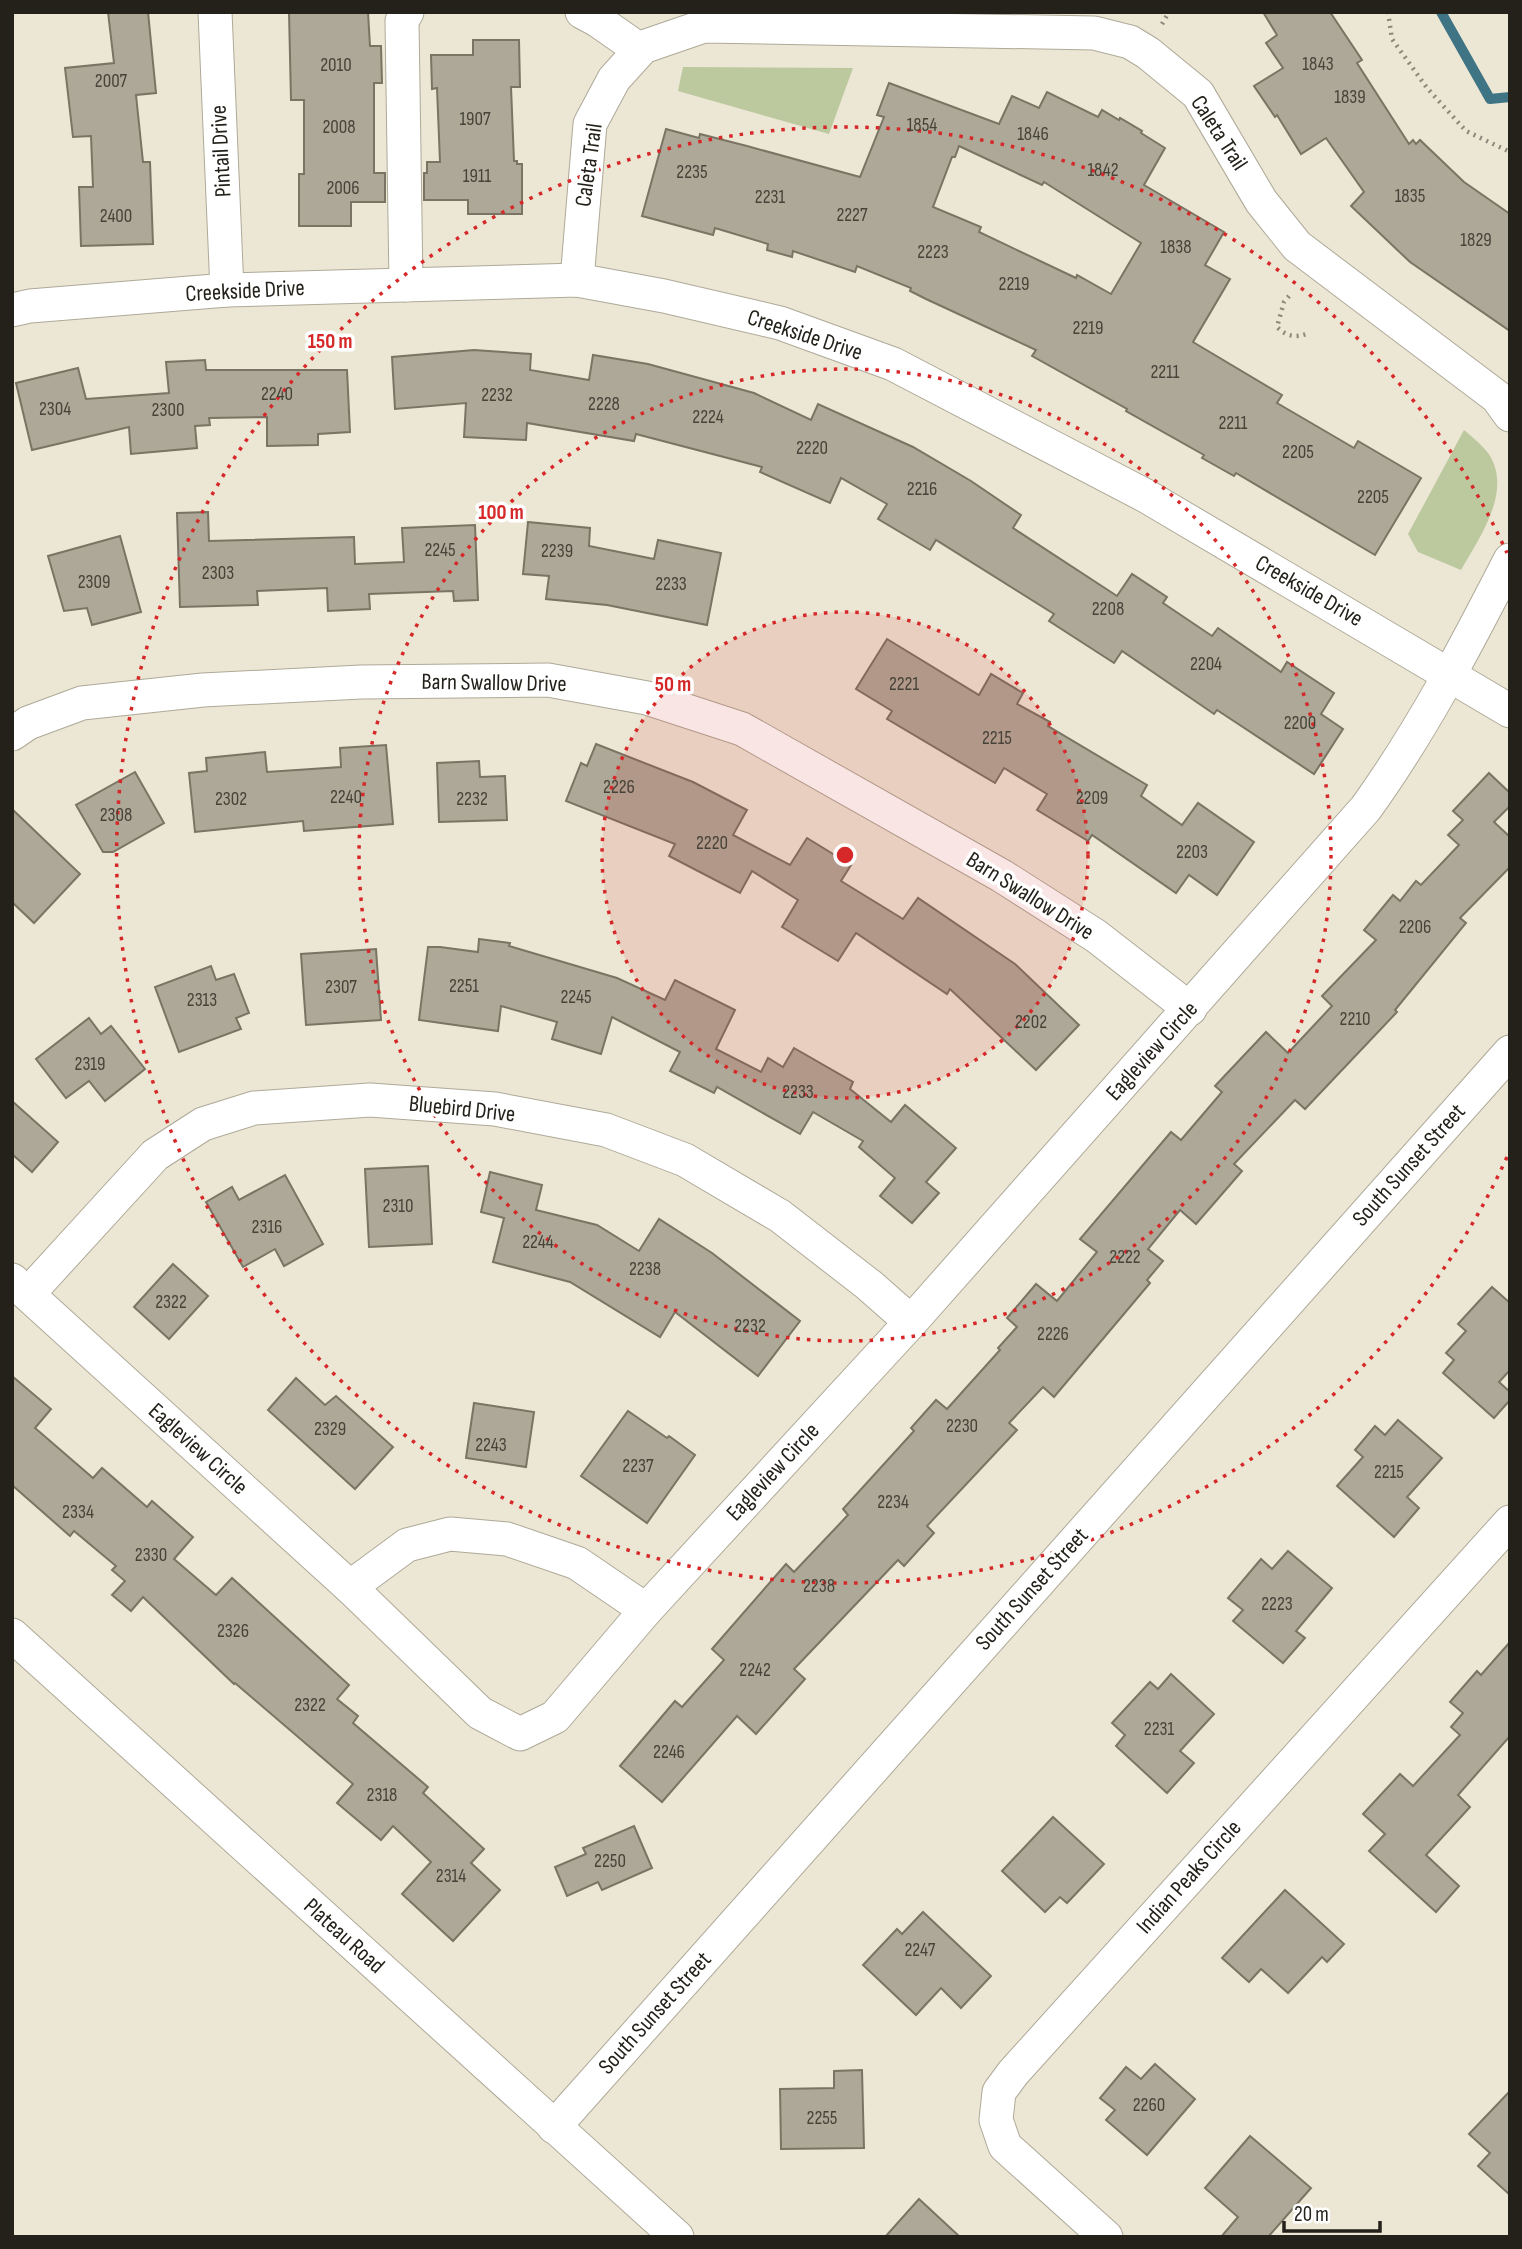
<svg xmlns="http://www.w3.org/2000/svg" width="1522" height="2249" font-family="'Sofia Sans Condensed',sans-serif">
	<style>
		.green { fill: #bcc89e }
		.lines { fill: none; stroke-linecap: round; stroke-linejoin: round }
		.stream { stroke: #3f7484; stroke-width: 10 }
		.building { fill: #ada897; stroke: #797463; stroke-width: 2; fill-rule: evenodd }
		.minor-casing { stroke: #aea998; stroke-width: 35 }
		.path { stroke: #8c887b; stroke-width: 4.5; stroke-dasharray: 2 5; stroke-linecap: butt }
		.minor { stroke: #fff; stroke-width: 33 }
		.ring { fill: none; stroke: #d62828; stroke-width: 3.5; stroke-dasharray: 3.5 7 }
		.labels { text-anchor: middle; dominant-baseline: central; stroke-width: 7; stroke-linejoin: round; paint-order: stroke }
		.number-label { font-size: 19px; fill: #464339 }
		.street-label { font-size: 23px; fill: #23211a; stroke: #fff }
		.centre { fill: #d62828; stroke: #fff; stroke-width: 3.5 }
		.ring-label { font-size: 21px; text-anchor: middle; font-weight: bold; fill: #d62828; stroke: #fff; stroke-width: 7; stroke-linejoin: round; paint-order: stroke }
	</style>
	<rect width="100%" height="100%" fill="#ece6d4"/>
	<g class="green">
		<polygon points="683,67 853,68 829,134 678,91"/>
		<path d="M 1464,430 C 1472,437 1481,444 1488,453 C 1514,490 1479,538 1461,570 L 1418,552 L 1408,534 Z"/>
	</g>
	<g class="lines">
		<polyline class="stream" points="1441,12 1490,99 1510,97"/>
	</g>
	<g class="building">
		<polygon points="108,12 148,12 156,93 136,95 143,162 150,162 153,244 81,246 79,187 93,187 91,136 73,137 65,68 114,63"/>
		<polygon points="289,12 368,12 370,46 381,46 382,83 374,83 374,173 385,173 385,202 351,202 351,226 299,226 299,174 304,174 304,100 291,100"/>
		<polygon points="1263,12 1330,12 1362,60 1357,63 1409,144 1413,140 1416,144 1420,140 1464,182 1510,214 1510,331 1410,262 1351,206 1364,192 1326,138 1301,154 1277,115 1275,117 1254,86 1283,68 1266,43 1277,35"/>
		<polygon points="473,40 519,40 520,87 511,87 514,161 517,161 517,164 522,164 522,214 468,214 468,200 424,200 424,173 427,173 427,162 440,162 437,88 432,89 431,55 473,55"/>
		<path d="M 889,83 L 999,124 L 1012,96 L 1039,108 L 1047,92 L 1098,117 L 1102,110 L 1119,120 L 1120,118 L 1142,131 L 1141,133 L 1165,148 L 1144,185 L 1224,232 L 1205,265 L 1230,279 L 1193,342 L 1282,395 L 1277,403 L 1354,448 L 1358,441 L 1421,478 L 1375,555 L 1236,473 L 1234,476 L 1202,458 L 1204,455 L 1126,411 L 1127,409 L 1032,356 L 1036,350 L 926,299 L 910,291 L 911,288 L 857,266 L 855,272 L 793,251 L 792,257 L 767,250 L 768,244 L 715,228 L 713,235 L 642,216 L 666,129 L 699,138 L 700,134 L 747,146 L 860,177 L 884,117 L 877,115 ZM 959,146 L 1042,185 L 1044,182 L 1141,243 L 1111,294 L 1077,275 L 1076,278 L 979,232 L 981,227 L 933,207 L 952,157 L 955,157 Z"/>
		<polygon points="474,350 531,354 530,370 589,380 593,355 648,364 754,393 811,420 818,404 913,447 971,481 1021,515 1013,528 1117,596 1132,574 1167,597 1163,603 1212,636 1218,628 1281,672 1287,662 1334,693 1321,714 1343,729 1314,774 1217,710 1214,714 1122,651 1114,663 1049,621 1054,614 936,540 930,550 878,519 887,504 841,478 830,503 760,472 762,467 636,434 634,441 527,423 526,440 464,437 466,403 395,409 392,357"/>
		<polygon points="205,360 206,370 347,370 350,432 318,434 318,445 267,446 267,417 209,418 210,425 195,426 197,448 131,454 129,427 32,450 16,383 78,368 86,399 169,393 166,362"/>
		<polygon points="208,512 209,541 354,537 355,564 404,562 402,528 475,525 478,600 454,601 453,591 369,594 370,609 328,611 327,588 257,591 258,605 180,607 177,513"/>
		<polygon points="528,522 590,528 589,546 654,559 658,540 721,553 707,625 607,605 546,599 549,576 523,574"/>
		<polygon points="120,536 141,612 92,625 87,608 64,611 48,556"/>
		<polygon points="887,639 979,695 991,674 1023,693 1017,704 1050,722 1048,726 1147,785 1141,796 1182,825 1198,803 1254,842 1217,895 1189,875 1176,893 1092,835 1088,841 1037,810 1047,794 1004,768 995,783 887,719 892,711 856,689"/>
		<polygon points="596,744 693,782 747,810 733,835 790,865 807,838 851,865 841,881 903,919 918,898 1015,964 1079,1025 1036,1070 950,989 947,994 856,933 838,961 782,927 798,900 752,871 740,893 669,856 675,844 566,801 581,763 587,766"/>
		<polygon points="386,745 393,824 304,831 303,821 195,832 189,773 207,771 206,758 265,752 267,772 341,767 340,748"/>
		<polygon points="479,761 480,777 505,776 507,820 439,822 437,763"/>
		<polygon points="135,772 164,823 113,852 103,852 76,805"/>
		<polygon points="1489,773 1510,793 1510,806 1494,822 1510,837 1510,867 1460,918 1466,923 1395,1010 1397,1012 1305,1109 1295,1100 1234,1164 1242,1171 1196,1224 1180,1210 1148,1249 1163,1261 1147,1280 1150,1283 1054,1397 1043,1387 1009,1423 1017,1430 927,1526 934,1533 904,1566 898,1560 794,1669 805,1679 756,1734 737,1716 662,1802 620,1766 675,1701 682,1707 724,1660 712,1649 786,1564 794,1572 848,1515 843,1509 914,1431 911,1428 936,1400 947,1409 1000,1350 998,1348 1017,1327 1007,1318 1036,1284 1057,1301 1097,1252 1080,1239 1171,1132 1181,1140 1222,1092 1215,1086 1266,1032 1288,1053 1332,1006 1322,996 1376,940 1364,930 1393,895 1400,901 1416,881 1421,885 1459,845 1448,835 1463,820 1453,811"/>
		<polygon points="12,809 80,874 34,923 12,902"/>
		<polygon points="479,939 510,943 509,946 617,978 665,1000 675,980 735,1010 716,1049 761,1072 768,1058 783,1067 794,1048 853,1082 850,1089 891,1122 905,1105 956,1148 926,1182 939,1193 912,1223 880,1196 895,1178 859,1147 863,1141 813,1112 800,1134 717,1087 714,1093 670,1071 680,1052 612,1017 601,1054 552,1039 557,1022 501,1006 498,1031 419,1020 428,947 440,947 478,952"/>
		<polygon points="376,949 381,1020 306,1025 301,954"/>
		<polygon points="211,966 216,980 234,974 249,1013 236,1018 241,1029 179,1052 155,987"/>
		<polygon points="89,1018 101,1034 111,1026 145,1069 105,1101 89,1081 66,1098 36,1059"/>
		<polygon points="12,1101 58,1142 32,1172 12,1154"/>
		<polygon points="428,1166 432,1244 369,1247 365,1169"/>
		<polygon points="490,1172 542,1185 536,1210 597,1225 639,1251 659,1219 712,1253 800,1321 758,1376 675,1312 660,1337 570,1282 493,1262 504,1218 481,1212"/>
		<polygon points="285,1175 323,1244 284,1266 275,1249 243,1267 206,1202 232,1187 239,1200"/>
		<polygon points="173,1264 208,1296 169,1339 134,1307"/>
		<polygon points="1492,1287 1510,1303 1510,1370 1499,1382 1510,1392 1510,1400 1494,1418 1443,1373 1454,1360 1446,1353 1466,1331 1458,1324"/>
		<polygon points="12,1376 51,1409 35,1428 93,1478 102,1468 147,1507 152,1501 193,1537 174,1559 216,1595 232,1578 349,1685 337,1699 358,1716 353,1723 428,1787 423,1793 484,1849 471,1863 500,1890 453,1941 402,1894 431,1862 393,1826 381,1840 337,1803 353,1784 235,1683 234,1684 143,1597 131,1611 112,1595 125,1581 112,1570 116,1566 74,1531 70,1536 12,1485"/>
		<polygon points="296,1378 325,1405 336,1396 393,1447 355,1489 268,1410"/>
		<polygon points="474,1403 534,1412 526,1467 466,1458"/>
		<polygon points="628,1411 667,1438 669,1436 695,1455 647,1523 581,1476"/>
		<polygon points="1398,1420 1442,1458 1407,1497 1419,1508 1394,1537 1337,1486 1363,1457 1355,1450 1375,1426 1385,1435"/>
		<polygon points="1288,1551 1332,1588 1296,1631 1305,1638 1283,1663 1233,1621 1243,1610 1228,1598 1261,1559 1272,1569"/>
		<polygon points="1510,1642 1510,1736 1458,1795 1470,1807 1426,1855 1459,1886 1436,1912 1369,1851 1385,1834 1363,1814 1400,1774 1413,1786 1460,1735 1451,1727 1463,1713 1450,1702 1477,1671 1481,1675"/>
		<polygon points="1171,1674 1214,1714 1180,1751 1194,1763 1167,1793 1116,1746 1125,1735 1112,1723 1150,1682 1158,1689"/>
		<polygon points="1053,1817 1104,1864 1067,1903 1060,1897 1045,1912 1002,1871"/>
		<polygon points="634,1826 652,1868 602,1890 598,1882 567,1896 555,1867 586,1854 583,1848"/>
		<polygon points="1285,1890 1344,1944 1327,1962 1322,1957 1288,1993 1261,1969 1249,1982 1222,1958"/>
		<polygon points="923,1912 991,1976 961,2008 941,1988 916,2015 863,1965 897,1929 902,1934"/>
		<polygon points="1155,2064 1195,2099 1147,2155 1106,2120 1115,2110 1100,2098 1126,2067 1141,2079"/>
		<polygon points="862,2070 864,2148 781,2149 780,2089 834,2088 834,2071"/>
		<polygon points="1510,2091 1510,2195 1478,2166 1490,2153 1469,2134"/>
		<polygon points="1250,2136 1311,2188 1268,2237 1221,2237 1238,2217 1205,2188"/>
		<polygon points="919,2199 960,2237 885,2237"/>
	</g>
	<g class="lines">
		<g class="minor-casing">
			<g id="minor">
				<polyline points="215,12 227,290"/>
				<polyline points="582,12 597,20 640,50"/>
				<polyline points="577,280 590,124 614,79 643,47 704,26 1094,33 1130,42 1148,53 1198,94 1261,201 1297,246 1497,397 1510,415"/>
				<polyline points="406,285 402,21 407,12"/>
				<polyline points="12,310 30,306 227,290 577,280 664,296 780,323 893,364 1146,496 1510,711"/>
				<polyline points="12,734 28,723 82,703 203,690 361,682 548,680 647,698 742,729 1002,876 1096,936 1190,1009"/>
				<path d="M 12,1280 L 350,1587 L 480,1713 L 520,1734 L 555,1717 L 646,1610 L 911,1322 L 1366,808 C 1422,730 1466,646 1510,560"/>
				<polyline points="28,1294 155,1155 203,1124 254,1108 370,1100 495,1109 606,1130 685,1160 780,1216 869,1285 911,1322"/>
				<polyline points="350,1587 407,1545 450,1534 507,1539 577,1563 646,1610"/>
				<polyline points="12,1635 677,2237"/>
				<polyline points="554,2127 1510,1052"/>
				<polyline points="1106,2237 1005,2146 996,2120 999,2092 1013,2073 1510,1522"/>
			</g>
		</g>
		<g class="path">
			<polyline points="1388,12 1392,39 1427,88 1466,131 1510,152"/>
			<polyline points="1162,24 1169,12"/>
			<path d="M 1289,296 L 1284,302 L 1277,327 C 1287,337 1296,338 1309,333"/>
		</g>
		<use href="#minor" class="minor"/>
	</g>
	<circle cx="845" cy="855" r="243" fill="#d62828" fill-opacity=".12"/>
	<g class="ring">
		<circle cx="845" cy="855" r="243"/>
		<circle cx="845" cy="855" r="486"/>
		<path d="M1507 1157A728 728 0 1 1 1507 553"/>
	</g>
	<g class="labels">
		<g class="number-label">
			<text x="1318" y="64">1843</text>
			<text x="336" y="65">2010</text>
			<text x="111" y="81">2007</text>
			<text x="1350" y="97">1839</text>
			<text x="475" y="119">1907</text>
			<text x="922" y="125">1854</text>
			<text x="339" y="127">2008</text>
			<text x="1033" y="134">1846</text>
			<text x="1103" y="170">1842</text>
			<text x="692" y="172">2235</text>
			<text x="477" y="176">1911</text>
			<text x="343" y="188">2006</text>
			<text x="1410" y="196">1835</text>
			<text x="770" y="197">2231</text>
			<text x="852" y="215">2227</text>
			<text x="116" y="216">2400</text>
			<text x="1476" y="240">1829</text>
			<text x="1176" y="247">1838</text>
			<text x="933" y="252">2223</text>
			<text x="1014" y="284">2219</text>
			<text x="1088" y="328">2219</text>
			<text x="1165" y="372">2211</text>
			<text x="277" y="394">2240</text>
			<text x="497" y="395">2232</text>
			<text x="604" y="404">2228</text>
			<text x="55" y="409">2304</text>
			<text x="168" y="410">2300</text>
			<text x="708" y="417">2224</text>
			<text x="1233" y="423">2211</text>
			<text x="812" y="448">2220</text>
			<text x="1298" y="452">2205</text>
			<text x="922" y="489">2216</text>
			<text x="1373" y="497">2205</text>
			<text x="440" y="550">2245</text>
			<text x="557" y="551">2239</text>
			<text x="218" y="573">2303</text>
			<text x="94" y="582">2309</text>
			<text x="671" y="584">2233</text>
			<text x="1108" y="609">2208</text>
			<text x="1206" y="664">2204</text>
			<text x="904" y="684">2221</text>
			<text x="1300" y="723">2200</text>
			<text x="997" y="738">2215</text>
			<text x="619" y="787">2226</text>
			<text x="346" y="797">2240</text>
			<text x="1092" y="798">2209</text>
			<text x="231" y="799">2302</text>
			<text x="472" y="799">2232</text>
			<text x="116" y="815">2308</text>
			<text x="712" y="843">2220</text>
			<text x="1192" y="852">2203</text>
			<text x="1415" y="927">2206</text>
			<text x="464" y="986">2251</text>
			<text x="341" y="987">2307</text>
			<text x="576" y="997">2245</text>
			<text x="202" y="1000">2313</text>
			<text x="1355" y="1019">2210</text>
			<text x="1031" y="1022">2202</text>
			<text x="90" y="1064">2319</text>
			<text x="798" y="1092">2233</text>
			<text x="398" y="1206">2310</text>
			<text x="267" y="1227">2316</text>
			<text x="538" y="1242">2244</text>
			<text x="1125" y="1257">2222</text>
			<text x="645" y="1269">2238</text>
			<text x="171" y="1302">2322</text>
			<text x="750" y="1326">2232</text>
			<text x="1053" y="1334">2226</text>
			<text x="962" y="1426">2230</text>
			<text x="330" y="1429">2329</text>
			<text x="491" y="1445">2243</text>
			<text x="638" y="1466">2237</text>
			<text x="1389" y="1472">2215</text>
			<text x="893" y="1502">2234</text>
			<text x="78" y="1512">2334</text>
			<text x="151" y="1555">2330</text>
			<text x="819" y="1586">2238</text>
			<text x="1277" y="1604">2223</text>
			<text x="233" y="1631">2326</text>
			<text x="755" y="1670">2242</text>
			<text x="310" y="1705">2322</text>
			<text x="1159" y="1729">2231</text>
			<text x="669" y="1752">2246</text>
			<text x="382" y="1795">2318</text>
			<text x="610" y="1861">2250</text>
			<text x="451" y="1876">2314</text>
			<text x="920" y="1950">2247</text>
			<text x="1149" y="2105">2260</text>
			<text x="822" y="2118">2255</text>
		</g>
		<g class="street-label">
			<text transform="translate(1219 133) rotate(57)">Caleta Trail</text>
			<text transform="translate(221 151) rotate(-93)">Pintail Drive</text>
			<text transform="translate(589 165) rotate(-82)">Caleta Trail</text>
			<text transform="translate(245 291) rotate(-3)">Creekside Drive</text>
			<text transform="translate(805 335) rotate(18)">Creekside Drive</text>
			<text transform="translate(1309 591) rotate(30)">Creekside Drive</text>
			<text transform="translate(494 683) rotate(1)">Barn Swallow Drive</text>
			<text transform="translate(1030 896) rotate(32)">Barn Swallow Drive</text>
			<text transform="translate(1152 1051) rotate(-48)">Eagleview Circle</text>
			<text transform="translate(462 1109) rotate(6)">Bluebird Drive</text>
			<text transform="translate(1409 1165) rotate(-48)">South Sunset Street</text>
			<text transform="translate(198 1449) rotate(42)">Eagleview Circle</text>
			<text transform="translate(773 1472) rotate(-47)">Eagleview Circle</text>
			<text transform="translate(1032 1589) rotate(-48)">South Sunset Street</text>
			<text transform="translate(1189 1877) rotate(-48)">Indian Peaks Circle</text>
			<text transform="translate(344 1936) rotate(42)">Plateau Road</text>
			<text transform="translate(655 2013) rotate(-48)">South Sunset Street</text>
		</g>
	</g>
	<circle cx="845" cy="855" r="10" class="centre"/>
	<g class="ring-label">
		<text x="330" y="348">150 m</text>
		<text x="501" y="519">100 m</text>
		<text x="673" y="691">50 m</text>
	</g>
	<rect width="1522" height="2249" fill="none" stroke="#23211a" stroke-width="28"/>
	<path d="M1284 2221v10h96v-10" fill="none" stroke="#23211a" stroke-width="3.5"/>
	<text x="1294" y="2221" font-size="21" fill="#23211a" stroke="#ffffff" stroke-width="5" paint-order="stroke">20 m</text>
</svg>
